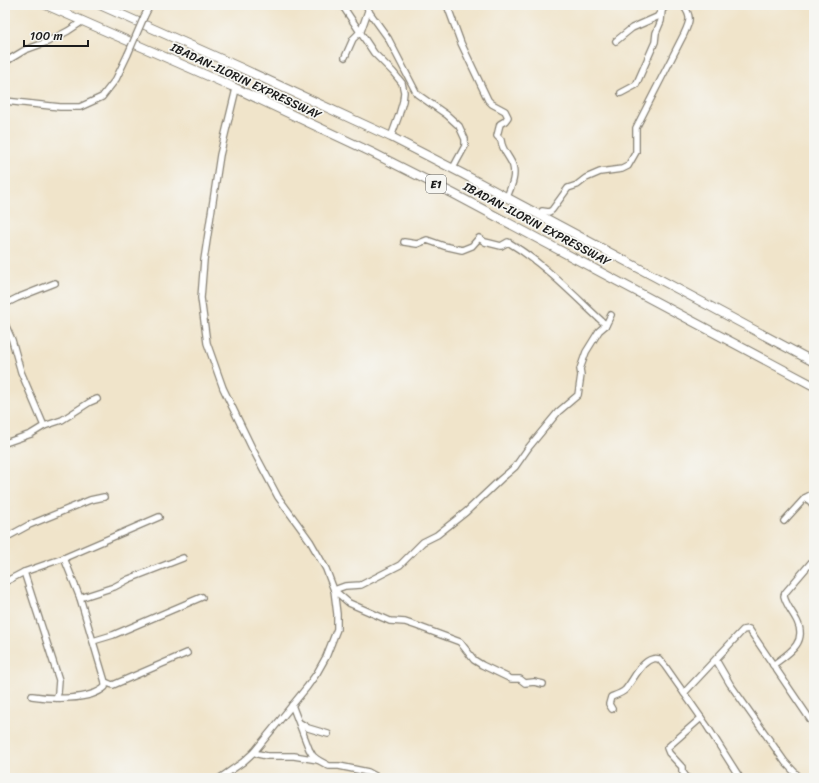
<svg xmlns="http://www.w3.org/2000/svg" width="819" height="783" font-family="Sriracha,sans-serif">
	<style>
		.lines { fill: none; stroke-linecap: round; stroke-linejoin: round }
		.minor-casing { stroke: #868073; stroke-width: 8 }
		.highway-casing { stroke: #868073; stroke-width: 10 }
		.minor { stroke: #fff; stroke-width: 5.5 }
		.highway { stroke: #fff; stroke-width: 8 }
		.minor-bridge-casing { stroke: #868073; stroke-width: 8; stroke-linecap: butt }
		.minor-bridge { stroke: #fff; stroke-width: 5.5 }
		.labels { text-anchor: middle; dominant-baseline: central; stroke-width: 3.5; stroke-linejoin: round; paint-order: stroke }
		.shield { fill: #f6f6f2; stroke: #5d5d5c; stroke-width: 1 }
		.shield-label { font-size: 11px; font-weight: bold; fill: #1c1c1c }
		.street-label { font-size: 12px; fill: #1c1c1c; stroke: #f6f6f2 }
	</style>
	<rect width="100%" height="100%" fill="#f6f6f2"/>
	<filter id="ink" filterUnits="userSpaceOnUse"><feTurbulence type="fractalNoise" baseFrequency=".025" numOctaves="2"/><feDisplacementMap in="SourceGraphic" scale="8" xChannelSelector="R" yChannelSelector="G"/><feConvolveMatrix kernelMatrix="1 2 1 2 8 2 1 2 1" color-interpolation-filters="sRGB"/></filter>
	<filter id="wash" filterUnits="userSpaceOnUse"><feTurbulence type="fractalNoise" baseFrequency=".012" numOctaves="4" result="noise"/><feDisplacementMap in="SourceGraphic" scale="16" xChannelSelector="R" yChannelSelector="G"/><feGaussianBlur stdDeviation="0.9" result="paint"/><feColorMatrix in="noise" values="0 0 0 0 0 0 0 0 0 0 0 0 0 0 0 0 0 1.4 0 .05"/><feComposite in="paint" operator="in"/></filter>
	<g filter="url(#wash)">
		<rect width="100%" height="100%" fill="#f0e4ca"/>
	</g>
	<g filter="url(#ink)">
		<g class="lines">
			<g class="minor-casing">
				<g id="minor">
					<polyline points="342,5 374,53 393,72 402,83 404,92 403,101 399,115 391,137"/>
					<polyline points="366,5 370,13 388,38 417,94 447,115 459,126 465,139 465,146 453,168"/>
					<path d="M 447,5 L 461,43 L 488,100 L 492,104 L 505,111 L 508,117 L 505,121 L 500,124 L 497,136 L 501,140 C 502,151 510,157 513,166 C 516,177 511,187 507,197"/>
					<polyline points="144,17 150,5"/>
					<polyline points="616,41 632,28 657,17 662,10 668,5"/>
					<polyline points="345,57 353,39 361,31 368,11"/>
					<polyline points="5,62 25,50 47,42 68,31 83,21"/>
					<polyline points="621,93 636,85 655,42 656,33 661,21 662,10"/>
					<polyline points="5,101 60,107 80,107 102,97 116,79 128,54"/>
					<path d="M 540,215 L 542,211 L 549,212 L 552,210 L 568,188 L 577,185 L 586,178 L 600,172 L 622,169 L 628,166 L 636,152 L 636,128 L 684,34 C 690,21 692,17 683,5"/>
					<path d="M 404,242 L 417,244 L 427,240 L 444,246 L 462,250 L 472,246 L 479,238 L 485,242 L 501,246 L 508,242 C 545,264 575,297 606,325"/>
					<polyline points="5,304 17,298 55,283"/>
					<polyline points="5,324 12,340 21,372 44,426"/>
					<polyline points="5,443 31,434 44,426 62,420 90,402 97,399"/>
					<polyline points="805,498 810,501 814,506"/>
					<polyline points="784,521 805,498 814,493"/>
					<polyline points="5,538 29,525 90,500 104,497"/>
					<polyline points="64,558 80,598 105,682 110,684 113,685 187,653"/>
					<polyline points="24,572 59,680 58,693 56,698"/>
					<polyline points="5,582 24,572 64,558 159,517"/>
					<polyline points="334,590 345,586 361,585 400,565 423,542 437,535 466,512 501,479 515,467 529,447 558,412 578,395 581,375 580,369 586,352 599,331 606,325 611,315"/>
					<polyline points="334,590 349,603 390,621 405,622 417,626 460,642 474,660 482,665 511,679 520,679 525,683 534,682 543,684"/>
					<polyline points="80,598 114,587 129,579 183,558"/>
					<polyline points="93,641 113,635 202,597"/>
					<polyline points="716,660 730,684 766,735 785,762 800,778"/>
					<path d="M 773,665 C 788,654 808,643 797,621 C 793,613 786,605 784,596 L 785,593 L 814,559"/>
					<polyline points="684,693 743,630 749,629 814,725"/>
					<path d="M 32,696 C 51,699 90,701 105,687 L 105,682"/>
					<polyline points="292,705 309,749 313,756 318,760"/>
					<path d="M 612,709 L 609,704 L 611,697 C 616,695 622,693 625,690 C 634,680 643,655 659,659 L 665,666 L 707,726 L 740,778"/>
					<polyline points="300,723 308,728 328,734"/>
					<polyline points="254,752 258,754 267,756 294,756 318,760 329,766 339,766 368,772 379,778"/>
					<polyline points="220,778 243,762 254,752 307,687 317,673 326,657 337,629 337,614 334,590 326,569 310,541 278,497 252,448 223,388 207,343 201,298 204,260 220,155 236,89"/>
					<polyline points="687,778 682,771 682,767 669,753 667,748 701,718"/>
					<polyline points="812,778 814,776"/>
				</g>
			</g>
			<g class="highway-casing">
				<g id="highway">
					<polyline points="46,5 231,86 371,152 454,194 814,386"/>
					<polyline points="100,5 239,67 391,137 463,174 814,362"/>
				</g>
			</g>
			<use href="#minor" class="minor"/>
			<use href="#highway" class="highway"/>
			<g class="minor-bridge-casing">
				<polyline id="minor-bridge" points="128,54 144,17"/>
			</g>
			<use href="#minor-bridge" class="minor-bridge"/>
		</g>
	</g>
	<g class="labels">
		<rect class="shield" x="426" y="175" width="20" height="18" rx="3"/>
		<g class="shield-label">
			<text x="436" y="184">E1</text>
		</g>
		<g class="street-label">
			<text transform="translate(246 81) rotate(25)">IBADAN-ILORIN EXPRESSWAY</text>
			<text transform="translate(537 224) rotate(28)">IBADAN-ILORIN EXPRESSWAY</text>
		</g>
	</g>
	<rect width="819" height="783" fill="none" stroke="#f6f6f2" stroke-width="20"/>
	<path d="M24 40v6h64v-6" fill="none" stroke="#1c1c1c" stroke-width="2"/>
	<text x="30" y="40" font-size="12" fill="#1c1c1c" stroke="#f6f6f2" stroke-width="3" paint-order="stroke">100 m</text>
</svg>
